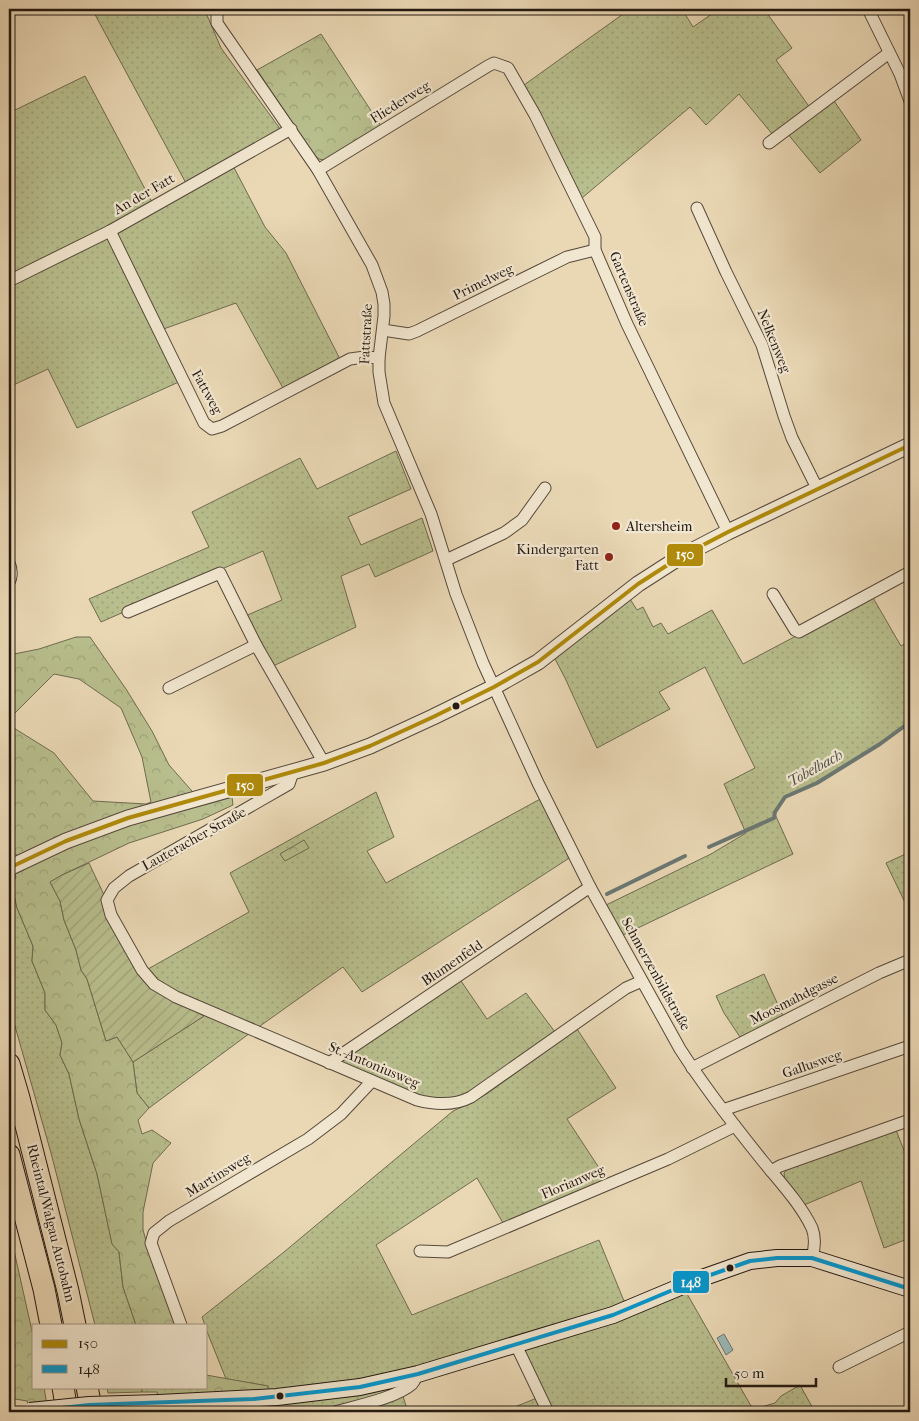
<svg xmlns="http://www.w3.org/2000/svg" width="919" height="1421" font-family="'IM FELL French Canon',serif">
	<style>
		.grass { fill: url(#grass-dots); stroke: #6e6b50 }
		.forest { fill: url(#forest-crowns); stroke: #6e6b50 }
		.garden { fill: url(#garden-furrows); stroke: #6e6b50 }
		.water { fill: #9ab8b6; stroke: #6a7874 }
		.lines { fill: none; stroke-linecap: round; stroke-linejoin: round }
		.stream { stroke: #6a7874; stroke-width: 4 }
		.minor-casing { stroke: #55483b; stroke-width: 13 }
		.tertiary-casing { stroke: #55483b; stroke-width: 17 }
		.secondary-casing { stroke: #231812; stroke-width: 18 }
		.motorway-casing { stroke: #231812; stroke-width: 23 }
		.minor { stroke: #f1e6cf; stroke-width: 11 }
		.tertiary { stroke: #f1e6cf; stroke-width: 15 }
		.secondary { stroke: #f1e6cf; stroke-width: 16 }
		.motorway { stroke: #ead8b5; stroke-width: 21 }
		.secondary-bridge-casing { stroke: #231812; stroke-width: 18; stroke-linecap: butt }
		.secondary-bridge { stroke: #f1e6cf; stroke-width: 16 }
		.bus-1-casing { stroke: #f1e6cf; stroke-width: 8 }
		.bus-2-casing { stroke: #f1e6cf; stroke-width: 8 }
		.bus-1 { stroke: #af8a0b; stroke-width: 4 }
		.bus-2 { stroke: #0597ce; stroke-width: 4 }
		.poi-dot { fill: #8f2418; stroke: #f1e6cf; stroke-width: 2 }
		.bus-dot { fill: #231812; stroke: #f1e6cf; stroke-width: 2 }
		.labels { text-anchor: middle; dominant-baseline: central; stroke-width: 4.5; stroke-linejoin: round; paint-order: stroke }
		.street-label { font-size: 14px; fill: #231812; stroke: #f1e6cf }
		.poi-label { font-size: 14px; fill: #231812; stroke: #f1e6cf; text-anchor: start }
		.water-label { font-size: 15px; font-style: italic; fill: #4d504b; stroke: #f1e6cf }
		.line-badge { stroke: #f1e6cf; stroke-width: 2 }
		.badge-label { font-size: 14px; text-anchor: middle; font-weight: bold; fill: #fff }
	</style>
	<defs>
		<pattern id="grass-dots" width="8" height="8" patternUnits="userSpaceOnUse" patternTransform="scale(1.25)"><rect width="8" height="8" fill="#b8be8d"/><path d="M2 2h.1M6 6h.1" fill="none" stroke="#9ea379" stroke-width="1.8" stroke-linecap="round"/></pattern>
		<pattern id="forest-crowns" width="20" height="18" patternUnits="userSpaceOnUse" patternTransform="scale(1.25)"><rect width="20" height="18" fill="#b8be8d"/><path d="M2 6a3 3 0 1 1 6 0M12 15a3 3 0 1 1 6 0" fill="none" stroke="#9ea379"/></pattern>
		<pattern id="garden-furrows" width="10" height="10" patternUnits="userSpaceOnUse" patternTransform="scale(1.25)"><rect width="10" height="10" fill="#b8be8d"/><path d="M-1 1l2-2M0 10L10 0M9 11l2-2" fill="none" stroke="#9ea379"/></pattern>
	</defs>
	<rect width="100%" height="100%" fill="#ead8b5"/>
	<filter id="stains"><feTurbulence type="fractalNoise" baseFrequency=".004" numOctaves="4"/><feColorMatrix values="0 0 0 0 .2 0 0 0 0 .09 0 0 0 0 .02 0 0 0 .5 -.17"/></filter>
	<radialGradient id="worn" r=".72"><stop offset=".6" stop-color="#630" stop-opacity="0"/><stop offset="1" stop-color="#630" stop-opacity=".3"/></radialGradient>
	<g class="grass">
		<polygon points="92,9 126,9 130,15 143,9 212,9 207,15 221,48 281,130 230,160 265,227 286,253 341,361 284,390 236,303 158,331 181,381 77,428 48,369 9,387 9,113 85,76 153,204 187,185"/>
		<polygon points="630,9 682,9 693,27 719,9 764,9 792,48 776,60 813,112 832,98 861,140 820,173 787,133 773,135 739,94 706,125 690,107 582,198 534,102 524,85"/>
		<polygon points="396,451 411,489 348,517 361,545 422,518 433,551 375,577 369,564 341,576 356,627 271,667 243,617 282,600 263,551 101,622 89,599 209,547 192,512 300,458 317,489"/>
		<polygon points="872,596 901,646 910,641 910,721 879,744 816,783 784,797 774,812 793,854 621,936 604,906 711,854 746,833 724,784 755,768 705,667 659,692 670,709 597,748 565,678 554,657 630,599 637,610 643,607 653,627 661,623 668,634 712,610 743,664"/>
		<polygon points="376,792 394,837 367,851 386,883 544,797 574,855 362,992 343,967 246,1036 149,1108 137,1093 133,1062 204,1016 174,1000 141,973 249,912 230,873"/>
		<polygon points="910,852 910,913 886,863"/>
		<polygon points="15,874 16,877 12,885 17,908 33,946 32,961 45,993 45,1010 56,1025 62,1043 60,1055 69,1074 79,1119 97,1174 112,1243 119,1252 123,1287 136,1325 95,1325 51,1153 9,1005 9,878"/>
		<polygon points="764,974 783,1016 740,1037 724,1013 716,996"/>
		<polygon points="459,978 487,1019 526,993 555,1032 460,1099 427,1100 333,1063"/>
		<polygon points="577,1029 616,1088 567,1119 605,1177 604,1180 503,1223 477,1178 376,1245 412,1315 599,1240 624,1301 686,1292 751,1406 758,1408 775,1403 781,1396 800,1385 815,1412 502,1412 542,1396 520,1338 397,1377 408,1412 188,1412 183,1400 268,1386 226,1379 206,1329 206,1325 205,1325 202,1317 284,1252 453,1111 473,1102 488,1093"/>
		<polygon points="896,1130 910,1166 910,1238 884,1248 861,1181 804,1205 785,1180 784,1173 788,1168"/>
		<polygon points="107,1387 142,1387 142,1392 108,1393"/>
	</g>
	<g class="forest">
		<polygon points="321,34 381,126 324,160 319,159 314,155 257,70"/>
		<polygon points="76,637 90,637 126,689 152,731 169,765 199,799 231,789 233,805 203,819 129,843 62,875 50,882 60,901 64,920 76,950 81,970 87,979 106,1041 117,1037 133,1062 137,1093 149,1108 138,1120 142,1134 152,1130 171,1143 153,1163 143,1212 143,1230 151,1258 175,1325 136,1325 123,1287 119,1252 112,1244 97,1174 79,1119 69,1074 60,1055 62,1043 56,1025 45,1010 45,993 32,961 33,946 17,908 12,885 16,877 15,874 24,870 16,854 9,857 9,725 54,753 93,801 146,804 151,802 142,757 121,708 79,679 54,674 9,719 9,655 39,649"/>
		<polygon points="304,840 309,848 285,861 280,854"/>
		<polygon points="9,1228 34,1340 34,1387 44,1387 48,1412 30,1412 27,1401 9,1398"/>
		<polygon points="206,1375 268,1386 269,1395 183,1400 188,1412 154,1412 161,1412 157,1392 142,1392 142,1387 206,1387"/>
	</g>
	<polygon class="garden" points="89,863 105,897 117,931 174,1000 204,1016 133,1062 117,1037 106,1041 87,979 81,970 76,950 64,920 60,901 50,882 62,875"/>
	<polygon class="water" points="724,1334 733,1350 726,1355 717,1338"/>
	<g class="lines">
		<g class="stream">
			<polyline points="709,847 774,818 775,812 785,797 817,783 880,744 910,722"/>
			<polyline points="607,894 685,856"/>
		</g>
		<g class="minor-casing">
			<g id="minor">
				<path d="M 217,9 L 217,23 L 318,170 L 372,265 L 382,292 L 384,304 L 384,316 L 379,358 L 379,372 L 384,403 L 431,514 L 456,594 L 483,663 L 538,783 L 590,887 L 680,1049 C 705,1088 733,1124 762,1160 C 779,1181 800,1203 812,1228 C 816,1238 815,1247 812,1258"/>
				<polyline points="868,9 900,74 910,101"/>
				<polyline points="769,143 889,53"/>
				<polyline points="318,170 488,66 494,63 508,68 535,115 595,237 595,250 627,324 728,532"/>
				<polyline points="697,208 726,272 762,345 784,416 792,438 817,488"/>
				<polyline points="110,231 204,423 212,429 222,426 350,359 365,357 379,358"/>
				<polyline points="9,281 110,231 291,129"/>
				<polyline points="383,330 409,334 417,331 567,257 595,250"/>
				<polyline points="446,560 504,533 522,520 545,488"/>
				<path d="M 9,563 C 12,569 12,577 9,582"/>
				<polyline points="773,594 795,630 799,632 910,572"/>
				<polyline points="128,612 220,573 256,645 324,763"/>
				<polyline points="169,688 256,645"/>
				<path d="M 293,772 L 289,784 L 129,876 L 114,888 L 107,900 L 111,915 L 142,970 L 154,984 L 176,997 L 417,1100 C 436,1105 454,1106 471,1097 L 626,988 L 642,981"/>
				<polyline points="329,1063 590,887"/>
				<polyline points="692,1068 879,973 910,960"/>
				<polyline points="723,1110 910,1046"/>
				<polyline points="771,1171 780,1166 910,1120"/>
				<polyline points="420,1251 448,1252 668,1159 735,1126"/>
				<polyline points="181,1325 151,1243 154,1233 169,1221 308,1139 341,1114 372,1081"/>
				<polyline points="516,1345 548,1412"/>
				<polyline points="839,1367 910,1332"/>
				<path d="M 335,1412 C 356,1406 396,1398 412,1384 C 415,1381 416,1377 418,1374"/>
			</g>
		</g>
		<g class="tertiary-casing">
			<polyline id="tertiary" points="9,868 66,841 128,818 324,763 370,746 433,717 494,687 538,662 638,584 680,557 728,532 910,445"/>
		</g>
		<g class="secondary-casing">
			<polyline id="secondary" points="159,1403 277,1397 360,1387 418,1374 613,1315 699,1279 750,1261 777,1258 812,1258 910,1289"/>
		</g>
		<g class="motorway-casing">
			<g id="motorway">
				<polyline points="9,1064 19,1098 68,1291 75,1325"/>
				<polyline points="9,1155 44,1289 51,1325"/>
				<polyline points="63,1387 67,1412"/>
				<polyline points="87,1387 92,1412"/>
			</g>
		</g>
		<use href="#minor" class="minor"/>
		<use href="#tertiary" class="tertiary"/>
		<use href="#secondary" class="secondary"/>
		<use href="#motorway" class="motorway"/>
		<g class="secondary-bridge-casing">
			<polyline id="secondary-bridge" points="30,1411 89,1405 159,1403"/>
		</g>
		<use href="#secondary-bridge" class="secondary-bridge"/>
		<g class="bus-1-casing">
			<polyline id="bus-1" points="9,868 66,841 128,818 324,763 370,746 433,717 494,687 538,662 638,584 680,557 728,532 910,445"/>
		</g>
		<g class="bus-2-casing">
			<polyline id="bus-2" points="25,1412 89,1405 253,1399 360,1387 418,1374 613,1315 699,1279 750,1261 777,1258 812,1258 910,1289"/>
		</g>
		<use href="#bus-1" class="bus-1"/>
		<use href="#bus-2" class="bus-2"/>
	</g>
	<g class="poi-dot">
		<circle cx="616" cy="526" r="5"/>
		<circle cx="609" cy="557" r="5"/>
	</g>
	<g class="bus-dot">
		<circle cx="456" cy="706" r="4.5"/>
		<circle cx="730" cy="1268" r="4.5"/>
		<circle cx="280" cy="1396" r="4.5"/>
	</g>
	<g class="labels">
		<g class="street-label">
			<text transform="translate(400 102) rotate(-32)">Fliederweg</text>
			<text transform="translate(144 194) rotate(-30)">An der Fatt</text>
			<text transform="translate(483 282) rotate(-26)">Primelweg</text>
			<text transform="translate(629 289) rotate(67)">Gartenstraße</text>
			<text transform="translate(366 334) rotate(-87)">Fattstraße</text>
			<text transform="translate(774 341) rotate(68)">Nelkenweg</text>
			<text transform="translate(207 392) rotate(61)">Fattweg</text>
			<text transform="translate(194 839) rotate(-29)">Lauteracher Straße</text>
			<text transform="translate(452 963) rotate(-34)">Blumenfeld</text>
			<text transform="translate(656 974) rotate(61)">Schmerzenbildstraße</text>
			<text transform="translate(794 999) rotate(-27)">Moosmahdgasse</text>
			<text transform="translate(812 1064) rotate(-19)">Gallusweg</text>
			<text transform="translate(374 1065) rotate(23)">St.-Antoniusweg</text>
			<text transform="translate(218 1175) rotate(-31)">Martinsweg</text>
			<text transform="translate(573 1182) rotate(-23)">Florianweg</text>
			<text transform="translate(51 1223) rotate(76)">Rheintal/Walgau Autobahn</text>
		</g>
		<g class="poi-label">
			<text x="626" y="526">Altersheim</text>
			<text x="599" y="549" text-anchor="end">Kindergarten<tspan x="599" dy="16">Fatt</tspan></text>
		</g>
		<g class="water-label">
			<text transform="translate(815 768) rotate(-29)">Tobelbach</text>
		</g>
	</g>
	<g class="line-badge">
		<rect x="666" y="543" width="38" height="24" rx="5" fill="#af8a0b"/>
		<rect x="226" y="773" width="38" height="24" rx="5" fill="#af8a0b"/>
		<rect x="672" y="1270" width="38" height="24" rx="5" fill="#0597ce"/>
	</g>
	<g class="badge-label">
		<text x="685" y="559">150</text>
		<text x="245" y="790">150</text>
		<text x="691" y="1287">148</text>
	</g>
	<rect width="919" height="1421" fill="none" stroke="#ead8b5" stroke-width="30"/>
	<rect x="10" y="10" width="899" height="1401" fill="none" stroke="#231812" stroke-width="2.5"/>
	<rect x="15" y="15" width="889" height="1391" fill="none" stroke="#231812"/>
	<rect x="32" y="1324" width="175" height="65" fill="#f1e6cf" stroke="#9f9483"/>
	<rect x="42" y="1340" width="25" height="8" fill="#af8a0b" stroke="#9f9483"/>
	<text x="78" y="1348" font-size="15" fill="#231812">150</text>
	<rect x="42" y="1365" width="25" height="8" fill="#0597ce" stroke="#9f9483"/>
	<text x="78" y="1374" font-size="15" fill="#231812">148</text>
	<path d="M726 1378v8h90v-8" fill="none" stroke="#231812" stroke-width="2.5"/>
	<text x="734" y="1378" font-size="15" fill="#231812" stroke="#f1e6cf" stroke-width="4" paint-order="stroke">50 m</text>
	<rect width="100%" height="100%" filter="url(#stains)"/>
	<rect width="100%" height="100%" fill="url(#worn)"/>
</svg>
